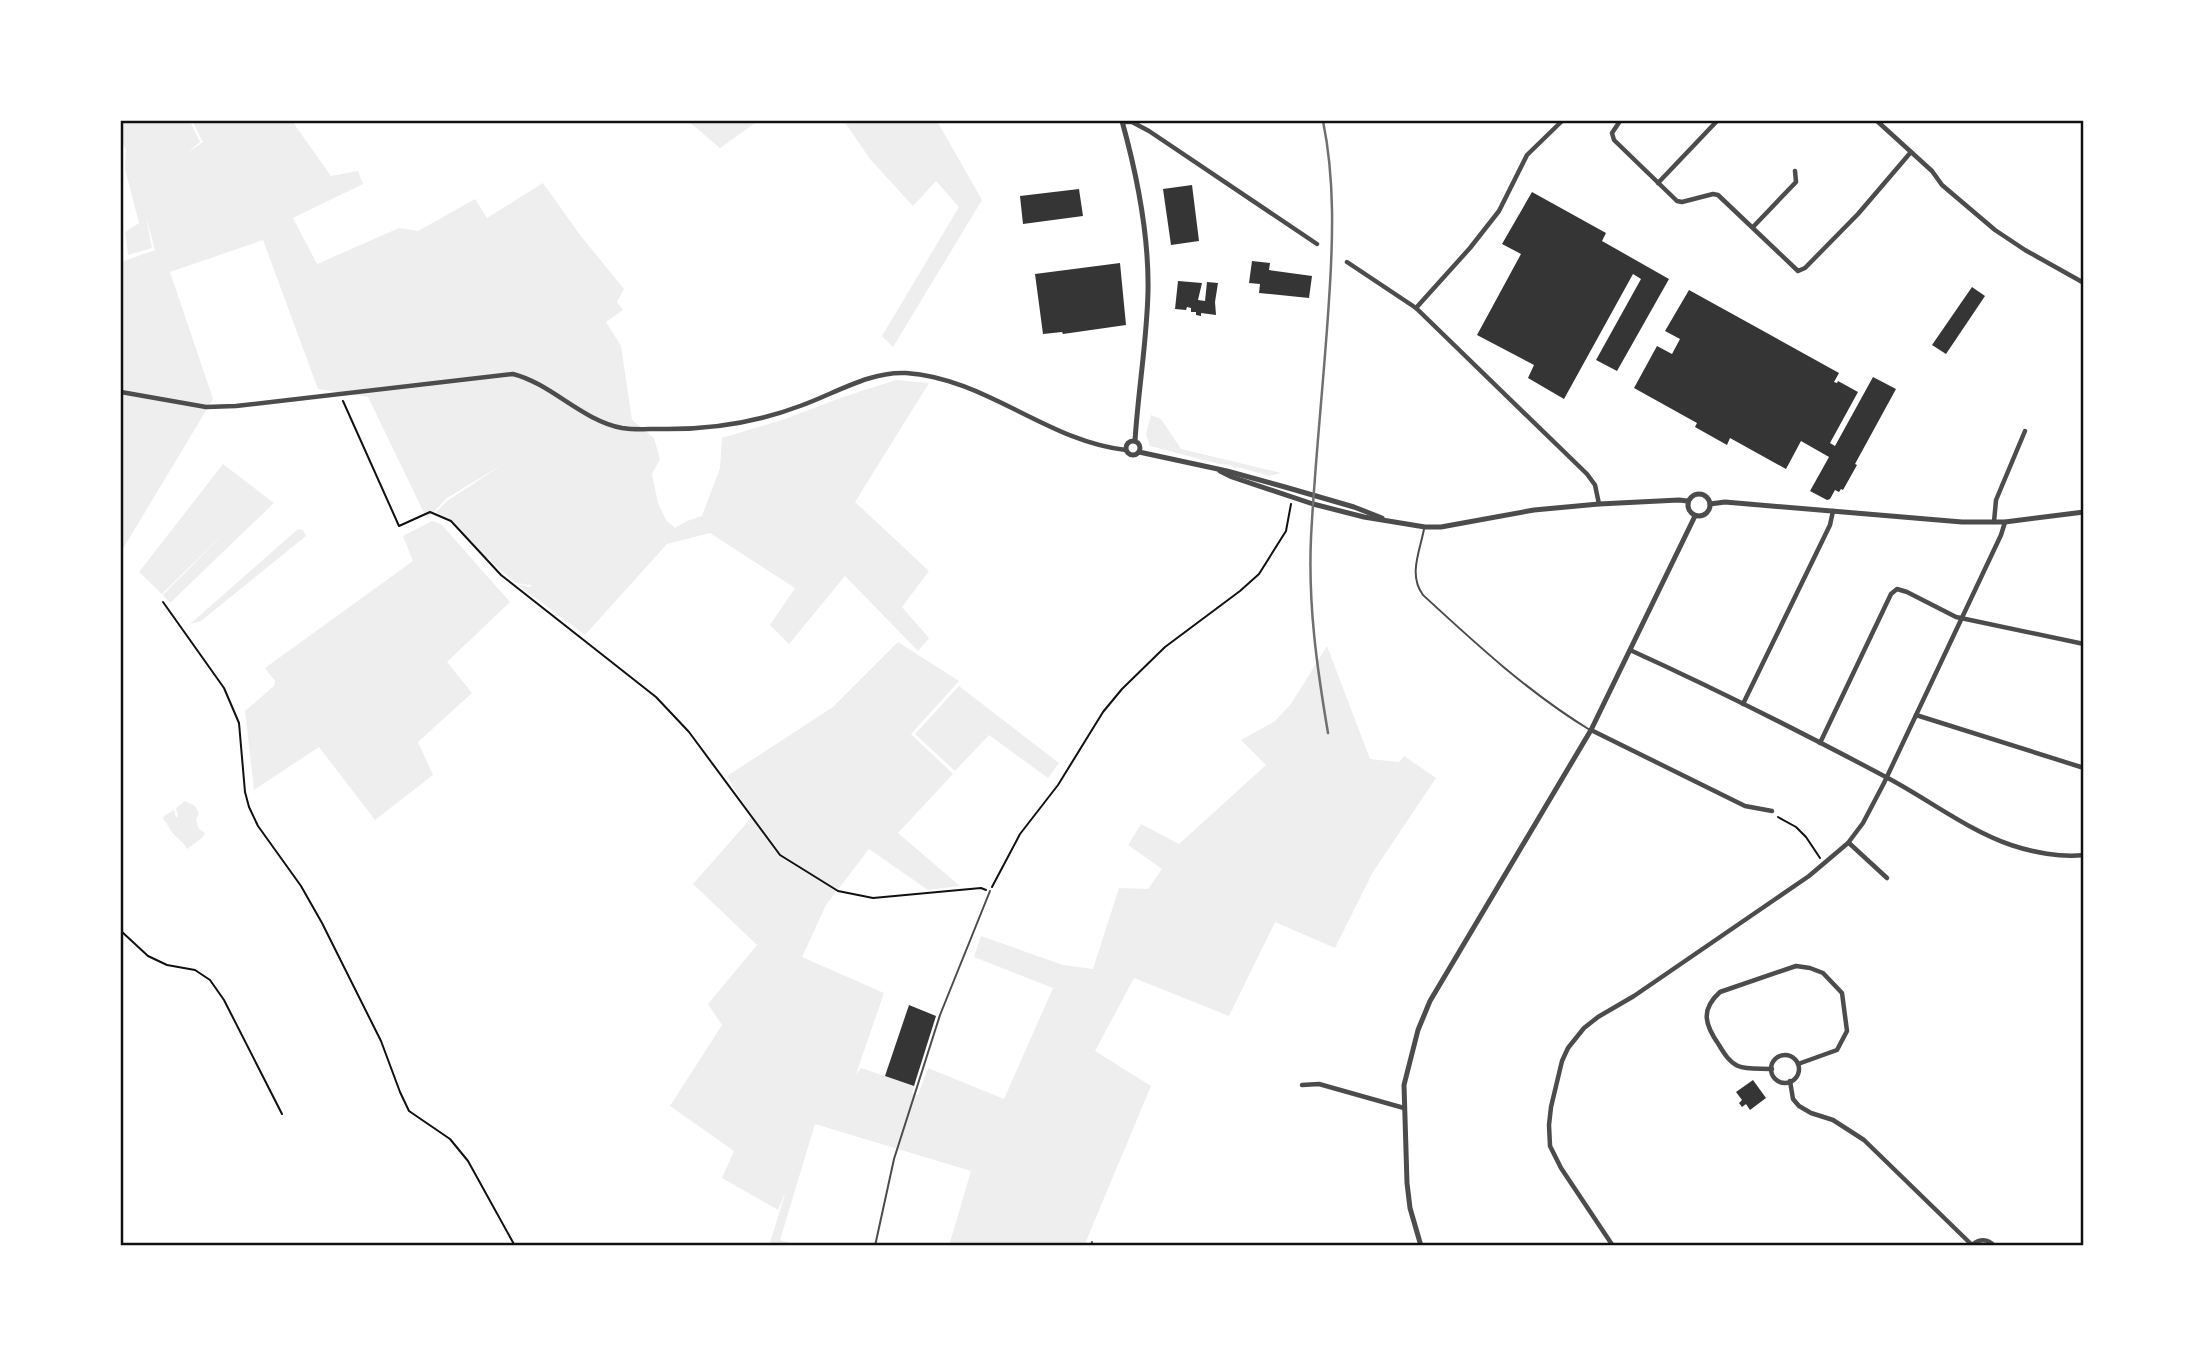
<svg xmlns="http://www.w3.org/2000/svg" width="2205" height="1367" font-family="Merriweather,serif">
	<style>
		.green { fill: #eee }
		.building { fill: #353535 }
		.lines { fill: none; stroke-linecap: round; stroke-linejoin: round }
		.path { stroke: #111; stroke-width: 2 }
		.service { stroke: #4c4c4c; stroke-width: 2 }
		.minor { stroke: #4c4c4c; stroke-width: 4.5 }
		.tertiary { stroke: #4c4c4c; stroke-width: 5 }
		.rail { stroke: #707070; stroke-width: 2.5 }
		.neatline { fill: none; stroke: #111; stroke-width: 2.5 }
	</style>
	<rect width="100%" height="100%" fill="#fff"/>
	<g class="green">
		<polygon points="121,121 190,121 200,142 186,154 203,142 192,121 292,121 331,176 358,171 363,184 293,218 317,264 399,228 418,231 475,199 487,218 543,183 580,235 624,289 617,302 623,310 606,322 621,346 632,420 654,438 660,459 652,474 658,503 666,520 675,528 687,521 702,516 720,468 722,438 785,419 840,398 896,380 929,383 855,502 929,571 902,607 929,638 918,651 845,576 789,644 770,625 795,588 710,533 667,544 585,635 518,585 531,587 531,585 516,583 490,561 491,559 486,558 453,521 436,512 447,501 505,463 447,498 427,519 368,397 318,389 263,240 170,272 213,399 121,552 121,262 155,250 146,217 152,248 128,255 125,232 139,223 125,169 126,150 121,140"/>
		<polygon points="688,121 758,121 720,148"/>
		<polygon points="844,121 937,121 982,200 893,347 882,336 959,207 936,181 913,206 870,159"/>
		<polygon points="1151,415 1161,419 1181,449 1281,473 1269,476 1238,467 1235,469 1231,465 1219,464 1150,446 1146,434"/>
		<polygon points="223,464 274,503 170,603 163,595 230,527 162,594 139,572"/>
		<polygon points="432,521 441,524 510,602 447,662 472,693 418,742 433,775 375,820 319,747 254,790 245,711 274,686 275,681 265,668 413,561 403,536"/>
		<polygon points="298,529 303,530 306,536 201,621 190,624"/>
		<polygon points="898,642 959,681 911,734 953,774 898,833 960,886 928,890 869,849 826,905 802,957 884,993 856,1074 861,1068 914,1086 912,1093 918,1095 928,1068 1004,1099 1053,988 974,957 981,936 1063,965 1093,969 1119,888 1148,889 1162,869 1128,845 1141,824 1179,844 1266,765 1241,740 1275,721 1291,704 1327,646 1370,759 1399,762 1404,756 1436,778 1373,872 1335,948 1275,922 1229,1016 1134,978 1095,1051 1151,1086 1084,1246 949,1246 971,1171 815,1124 780,1240 801,1246 769,1246 786,1191 778,1210 722,1178 734,1151 670,1106 722,1025 708,1004 757,945 693,884 752,817 727,776 833,707"/>
		<polygon points="959,686 1059,763 1048,778 989,735 955,771 915,734"/>
		<path d="M 185,801 L 195,806 L 199,813 L 196,820 L 199,829 L 205,833 L 202,838 L 187,849 C 182,840 177,839 172,832 C 168,827 168,824 163,819 L 164,816 L 174,810 L 176,818 L 178,816 L 176,808 Z"/>
	</g>
	<g class="building">
		<polygon points="1192,185 1199,241 1171,245 1163,189"/>
		<polygon points="1079,189 1083,216 1023,224 1020,196"/>
		<polygon points="1532,192 1606,233 1602,241 1669,279 1617,371 1596,360 1641,279 1633,274 1564,399 1528,378 1534,365 1477,335 1521,254 1502,244"/>
		<polygon points="1252,261 1270,263 1269,270 1312,276 1309,298 1259,293 1260,284 1249,283"/>
		<polygon points="1120,263 1126,325 1063,334 1062,332 1043,334 1035,274"/>
		<polygon points="1178,281 1202,283 1198,300 1205,301 1207,282 1218,283 1215,302 1216,315 1201,313 1201,316 1196,315 1196,312 1191,312 1191,308 1187,307 1186,310 1175,309"/>
		<polygon points="1972,287 1985,296 1946,354 1932,345"/>
		<polygon points="1689,290 1839,373 1834,382 1837,383 1838,381 1858,392 1830,443 1835,446 1873,377 1896,389 1855,464 1857,465 1843,490 1841,489 1839,492 1835,490 1830,499 1827,500 1810,491 1829,457 1801,441 1786,469 1730,438 1727,445 1695,427 1697,423 1634,388 1657,346 1672,354 1680,339 1665,331"/>
		<polygon points="909,1005 936,1016 914,1086 885,1076"/>
		<polygon points="1753,1080 1766,1098 1750,1110 1746,1104 1742,1107 1739,1103 1742,1100 1736,1092"/>
	</g>
	<g class="lines">
		<g class="path">
			<polyline points="343,401 399,526 430,512 451,521 501,575 656,697 689,732 780,855 838,891 873,898 981,888 986,890"/>
			<polyline points="163,602 224,688 239,723 245,792 249,807 258,826 301,886 322,923 381,1041 400,1092 409,1111 450,1139 468,1161 515,1246"/>
			<polyline points="1778,817 1796,827 1806,837 1820,858"/>
			<polyline points="992,887 1020,834 1058,785 1103,712 1122,689 1165,647 1240,591 1259,574 1286,531 1291,504"/>
			<polyline points="121,931 148,956 167,965 195,970 210,980 224,1000 282,1114"/>
		</g>
		<g class="service">
			<path d="M 1424,529 C 1420,551 1408,575 1423,595 C 1475,643 1529,693 1590,730"/>
			<polyline points="875,1246 894,1159 940,1015 990,891"/>
			<polyline points="1091,1246 1092,1242"/>
		</g>
		<g class="minor">
			<polyline points="1620,121 1612,133 1614,140 1677,201 1682,202 1713,194 1718,195 1798,271 1805,268 1858,214 1911,152"/>
			<polyline points="1877,121 1932,171 1942,185 1995,230 2025,250 2084,283"/>
			<polyline points="1123,122 1132,122 1149,131 1317,244"/>
			<polyline points="1658,183 1717,121"/>
			<polyline points="1753,227 1796,182 1795,171"/>
			<polyline points="1347,262 1416,308 1587,474 1595,485 1599,504"/>
			<polyline points="1416,308 1470,248 1499,211 1527,155 1562,121"/>
			<path d="M 121,392 L 206,407 L 236,406 L 513,374 C 552,384 581,420 622,428 C 634,430 647,429 659,429 C 708,430 755,423 800,406 C 834,394 870,371 906,373 C 986,378 1048,442 1126,450"/>
			<polyline points="1994,522 1996,500 2025,431"/>
			<path d="M 1630,650 C 1716,689 1801,732 1884,776 C 1925,797 1967,830 2011,845 C 2032,852 2061,858 2084,855"/>
			<polyline points="1743,704 1830,525 1833,511"/>
			<polyline points="1916,715 2084,768"/>
			<polyline points="1591,730 1745,806 1772,811"/>
			<polyline points="1820,743 1891,594 1897,589 1907,592 1956,617 2084,644"/>
			<polyline points="1849,843 1887,878"/>
			<circle cx="1785" cy="1069" r="14"/>
			<path d="M 1772,1069 C 1762,1068 1747,1070 1738,1066 C 1729,1062 1724,1053 1719,1045 C 1705,1025 1700,1010 1720,992 L 1796,966 L 1810,968 L 1823,973 L 1842,993 L 1847,1031 L 1837,1050 L 1798,1064"/>
			<polyline points="1790,1081 1793,1099 1799,1106 1811,1113 1833,1120 1864,1140 1972,1245"/>
			<polyline points="1302,1085 1319,1084 1404,1108"/>
			<path d="M 1972,1245 C 1979,1239 1988,1238 1994,1246"/>
			<polyline points="1613,1246 1561,1168 1550,1146 1549,1125 1551,1107 1562,1061 1568,1048 1584,1028 1598,1017 1634,996 1809,876 1848,843 1863,823 1884,783 2001,535 2005,522"/>
		</g>
		<g class="tertiary">
			<path d="M 1122,121 C 1137,175 1149,234 1148,291 C 1147,341 1138,391 1135,441"/>
			<circle cx="1133" cy="448" r="7"/>
			<polyline points="1139,452 1227,471 1285,487 1354,507 1382,518"/>
			<polyline points="1220,471 1232,477 1313,504 1364,517 1425,527 1441,527 1534,510 1599,504 1679,500 1687,501"/>
			<circle cx="1699" cy="505" r="11"/>
			<polyline points="1710,504 1725,502 1962,522 2005,522 2084,512"/>
			<polyline points="1421,1246 1410,1208 1407,1183 1404,1085 1418,1030 1430,1001 1591,730 1695,516"/>
		</g>
		<path class="rail" d="M 1323,121 C 1335,179 1333,241 1329,300 C 1324,380 1315,459 1311,538 C 1308,605 1317,668 1328,733"/>
	</g>
	<rect width="2205" height="1367" fill="none" stroke="#ffffff" stroke-width="245"/>
	<rect x="122" y="122" width="1960" height="1122" class="neatline"/>
</svg>
